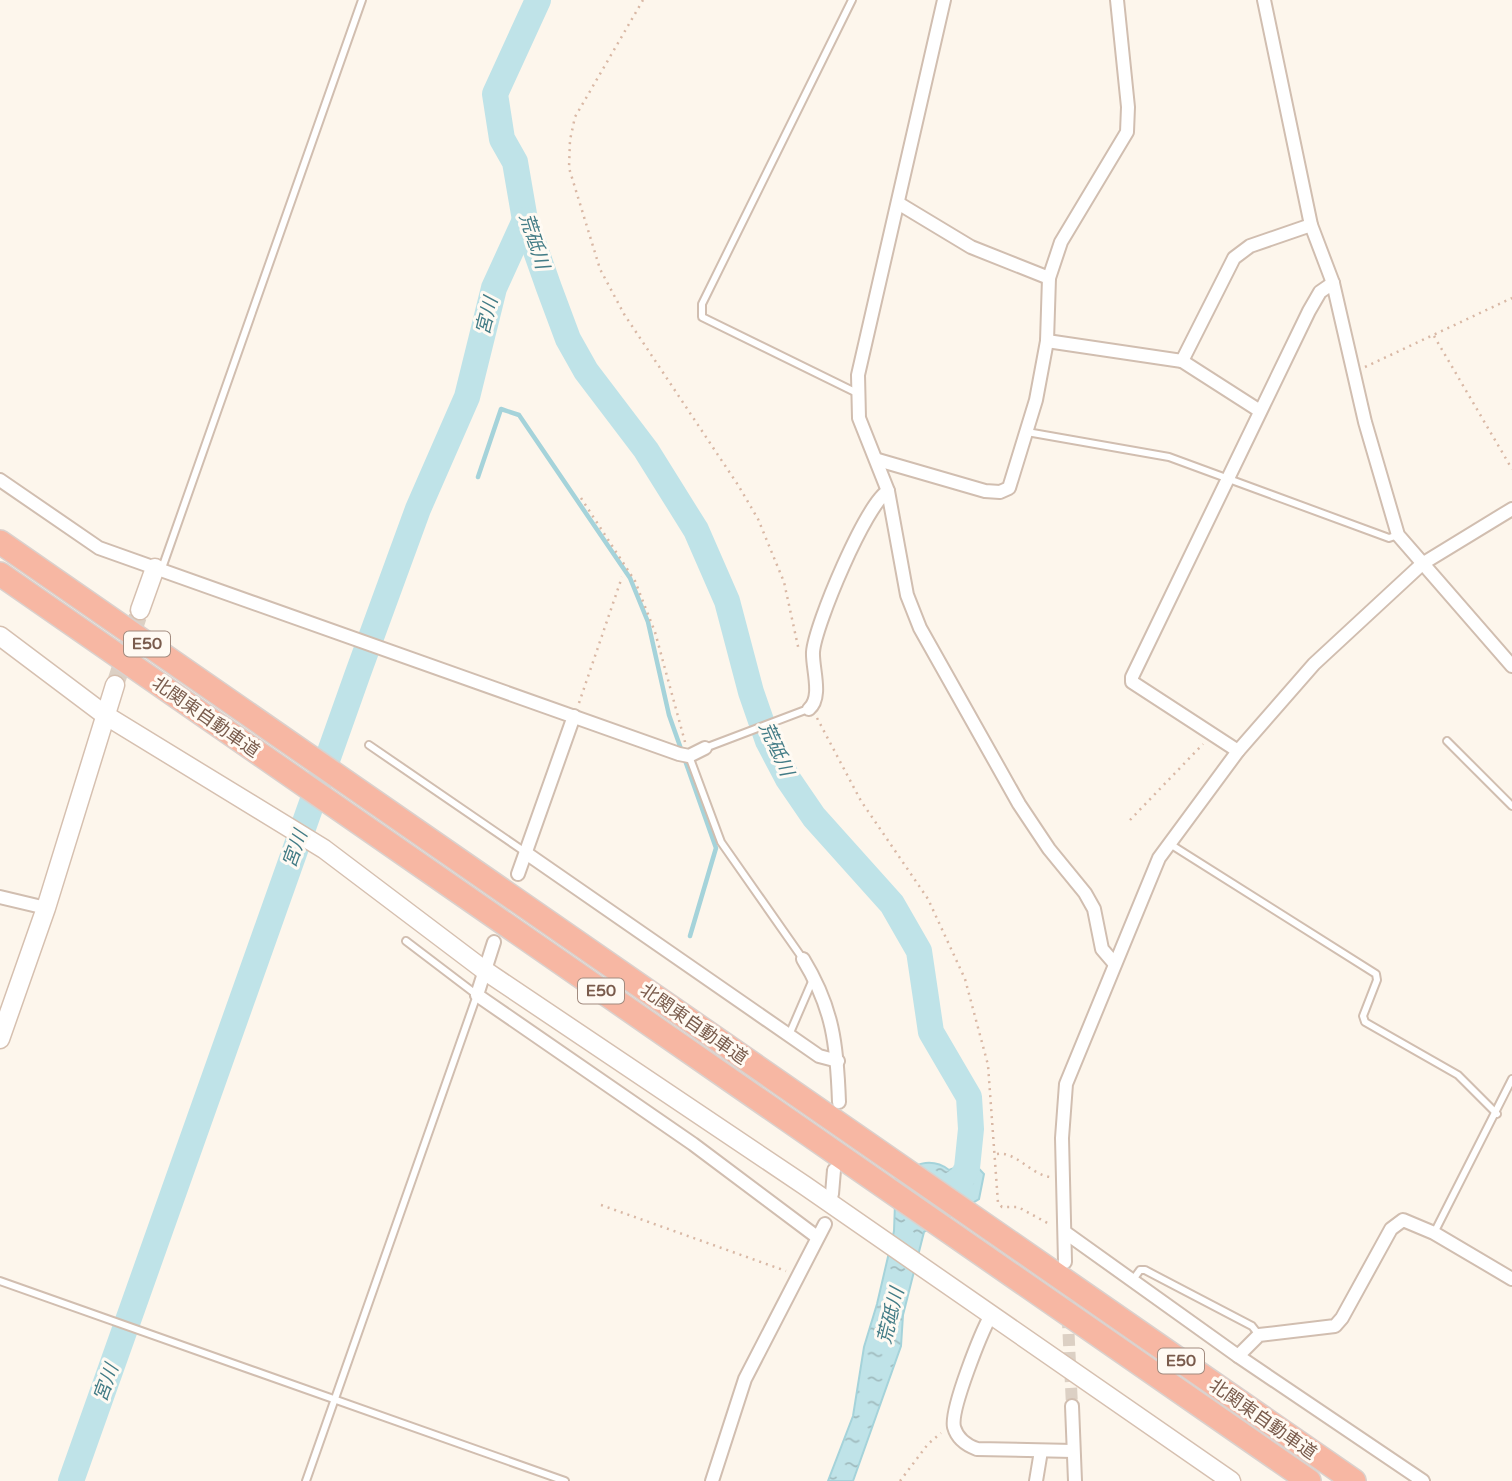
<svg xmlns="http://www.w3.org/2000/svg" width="1512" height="1481" font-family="'Varela Round','Noto Sans JP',sans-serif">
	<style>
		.water { fill: url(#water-ripples); stroke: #a5d3da; stroke-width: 2 }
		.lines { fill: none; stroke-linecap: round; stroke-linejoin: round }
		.stream { stroke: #a5d3da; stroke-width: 4.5 }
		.river { stroke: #bfe3e8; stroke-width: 26 }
		.street-tunnel { stroke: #dcd0c4; stroke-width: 12; stroke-dasharray: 12 6; stroke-linecap: butt }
		.secondary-tunnel { stroke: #dcd0c4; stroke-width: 18; stroke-dasharray: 18 9; stroke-linecap: butt }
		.lane-casing { stroke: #d1beb0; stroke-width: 10 }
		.street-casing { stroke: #d1beb0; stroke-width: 16 }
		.secondary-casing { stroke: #d6c0b0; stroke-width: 21 }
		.highway-casing { stroke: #dad1cd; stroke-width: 26 }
		.path { stroke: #d9b8a5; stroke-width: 2.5; stroke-dasharray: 2 5; stroke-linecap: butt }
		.lane { stroke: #fff; stroke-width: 6 }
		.street { stroke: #fff; stroke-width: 12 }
		.secondary { stroke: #fff; stroke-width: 18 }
		.highway { stroke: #f7b7a3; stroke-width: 23 }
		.labels { text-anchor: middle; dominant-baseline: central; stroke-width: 6; stroke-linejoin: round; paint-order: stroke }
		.shield { fill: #fffaf3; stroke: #a28b7f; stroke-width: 2 }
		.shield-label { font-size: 16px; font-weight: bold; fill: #7a5c4d }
		.street-label { font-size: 18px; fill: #7a5c4d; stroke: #fffaf3 }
		.water-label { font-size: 19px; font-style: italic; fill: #437c86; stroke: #fffaf3 }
	</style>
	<defs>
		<pattern id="water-ripples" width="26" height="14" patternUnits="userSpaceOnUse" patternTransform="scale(1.75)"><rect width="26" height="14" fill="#bfe3e8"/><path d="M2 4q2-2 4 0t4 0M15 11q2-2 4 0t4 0" fill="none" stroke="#a0bbbe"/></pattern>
	</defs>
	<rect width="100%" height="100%" fill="#fdf6ec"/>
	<path class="water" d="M 964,1158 L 970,1159 L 984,1174 L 979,1199 L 924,1232 L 903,1315 L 901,1346 L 853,1481 L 828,1481 L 853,1416 L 864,1347 L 877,1304 L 894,1231 L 896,1176 C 912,1165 931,1156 949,1170 L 957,1167 Z"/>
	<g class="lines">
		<g class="stream">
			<polyline points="467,397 475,400"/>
			<polyline points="478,477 501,409 519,415 630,578 648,622 669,715 716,848 690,936"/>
		</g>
		<g class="river">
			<polyline points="538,0 495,94 502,139 515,162 525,220 549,288 568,339 586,371 646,450 696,530 727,601 751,692 768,741 788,779 814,817 892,904 919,951 931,1032 969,1097 971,1129 967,1168 962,1178 949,1187"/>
			<polyline points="71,1481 358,673 418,509 467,397 494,288 525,220"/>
		</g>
		<polyline class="street-tunnel" points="1066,1280 1072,1406"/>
		<polyline class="secondary-tunnel" points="115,685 140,610"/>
		<g class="lane-casing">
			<g id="lane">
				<polyline points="852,0 702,304 702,317 857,393"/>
				<polyline points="1027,432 1169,457 1389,538 1398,535"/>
				<polyline points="161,571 362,0"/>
				<polyline points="1447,741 1512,806"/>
				<polyline points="369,745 525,852"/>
				<polyline points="705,748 808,709"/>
				<polyline points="689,756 721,842 803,959"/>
				<polyline points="1170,844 1376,974 1377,980 1363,1016 1365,1022 1458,1075 1497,1114"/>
				<polyline points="789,1035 814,977"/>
				<polyline points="1434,1233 1512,1079"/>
				<polyline points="0,1281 565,1481"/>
				<polyline points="1132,1281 1140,1270 1145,1270 1252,1326 1259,1335"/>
				<polyline points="306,1481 477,995 406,941"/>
			</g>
		</g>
		<g class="street-casing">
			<g id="street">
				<polyline points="944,0 858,375 859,418 888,491 907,595 920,628 1019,804 1049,849 1085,893 1094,909 1102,949 1114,963"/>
				<polyline points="1264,0 1311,225 1333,283 1365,422 1398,535 1512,666"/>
				<polyline points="898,203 971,247 1049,278"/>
				<polyline points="1047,341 1182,361 1234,258 1250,246 1311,225"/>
				<polyline points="1182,361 1260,411"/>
				<polyline points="878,460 985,491 1000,492 1009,488 1036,400 1047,341 1049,278 1061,242 1127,132 1128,107 1117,0"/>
				<polyline points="0,480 99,548 679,754 689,756 705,748"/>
				<path d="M 809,709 C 823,697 812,668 813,652 C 815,625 866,504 888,491"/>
				<polyline points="1238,751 1132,682 1132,677 1309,311 1320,292 1333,283"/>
				<polyline points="526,853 819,1056 838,1061"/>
				<polyline points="518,874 574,716"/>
				<polyline points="0,897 46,908"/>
				<polyline points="494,942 477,995 693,1144 817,1237"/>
				<path d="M 803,959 C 833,1008 837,1045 839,1102"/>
				<polyline points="832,1194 834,1170"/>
				<polyline points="1066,1233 1238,1356 1423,1481"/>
				<polyline points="1065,1262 1062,1138 1066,1084 1159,858 1238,751 1314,664 1422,564 1512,509"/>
				<path d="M 991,1315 C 981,1333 950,1410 954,1427 C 957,1438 966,1445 977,1449 L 1073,1451"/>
				<polyline points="1238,1356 1259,1335 1335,1326 1342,1318 1391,1229 1403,1220 1434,1233 1512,1279"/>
				<polyline points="1072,1406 1075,1481"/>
				<polyline points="712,1481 745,1379 825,1224"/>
				<polyline points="1036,1481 1041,1451"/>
			</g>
		</g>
		<g class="secondary-casing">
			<g id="secondary">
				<polyline points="140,610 155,568"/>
				<polyline points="0,636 105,715 324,849 484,970 804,1185 1231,1481"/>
				<polyline points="0,1039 46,908 115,685"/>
			</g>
		</g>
		<g class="highway-casing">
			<g id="highway">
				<polyline points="0,542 1354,1481"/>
				<polyline points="0,574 1309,1481"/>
			</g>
		</g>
		<g class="path">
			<polyline points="643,0 575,117 570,140 569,168 600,269 624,314 738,485 758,519 784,582 799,651"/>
			<polyline points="1434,336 1512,469"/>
			<polyline points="1365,367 1512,298"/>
			<polyline points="581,498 635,581 655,632 685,742"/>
			<polyline points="579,703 622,577"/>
			<polyline points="817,718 861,801 928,899 965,979 988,1065 998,1203 1002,1207 1018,1207 1051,1225"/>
			<polyline points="1130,820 1203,744"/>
			<path d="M 997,1154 C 1016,1151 1030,1174 1050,1177"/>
			<polyline points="601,1205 786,1271"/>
			<polyline points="900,1481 928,1444 941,1433"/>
		</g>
		<use href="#lane" class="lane"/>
		<use href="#street" class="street"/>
		<use href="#secondary" class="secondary"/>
		<use href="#highway" class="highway"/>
	</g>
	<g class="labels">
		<g class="shield">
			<rect x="124" y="631.5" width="46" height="25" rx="5"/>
			<rect x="578" y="978.5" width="46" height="25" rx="5"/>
			<rect x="1158" y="1348.5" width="46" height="25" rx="5"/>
		</g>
		<g class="shield-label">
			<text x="147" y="644">E50</text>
			<text x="601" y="991">E50</text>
			<text x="1181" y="1361">E50</text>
		</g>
		<g class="street-label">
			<text transform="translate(206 717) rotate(35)">北関東自動車道</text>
			<text transform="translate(694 1024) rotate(35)">北関東自動車道</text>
			<text transform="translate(1263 1419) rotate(35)">北関東自動車道</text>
		</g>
		<g class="water-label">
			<text transform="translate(534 241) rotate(72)">荒砥川</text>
			<text transform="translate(487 316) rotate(-76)">宮川</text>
			<text transform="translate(776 749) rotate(66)">荒砥川</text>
			<text transform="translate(295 849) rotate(-70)">宮川</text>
			<text transform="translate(891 1316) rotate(-76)">荒砥川</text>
			<text transform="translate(106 1383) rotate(-70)">宮川</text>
		</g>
	</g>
</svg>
